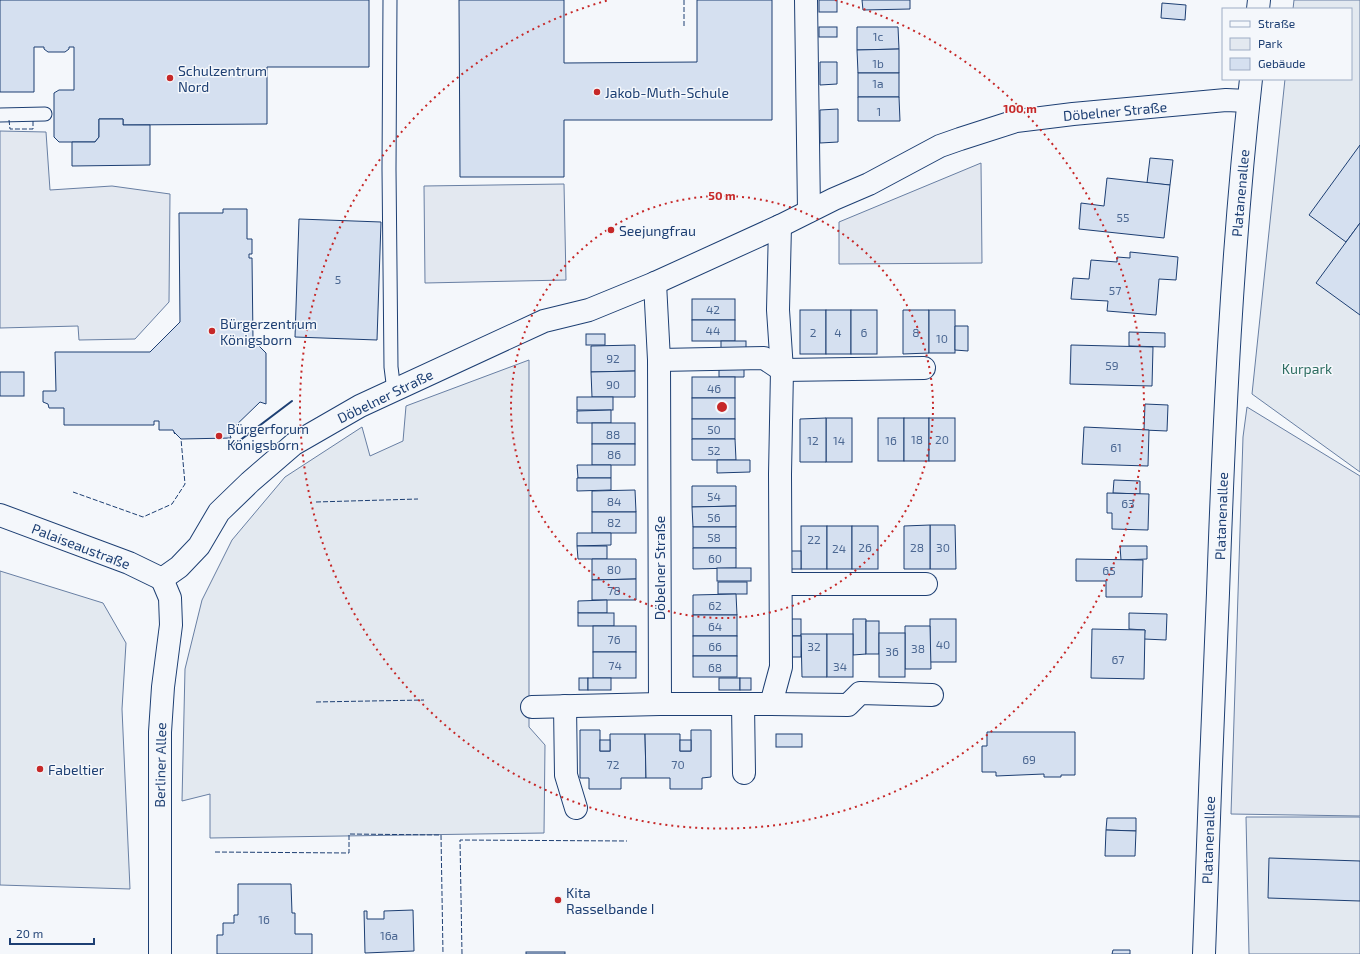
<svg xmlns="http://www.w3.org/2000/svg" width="1360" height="954" font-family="'Exo 2',sans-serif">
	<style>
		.green { fill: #e3e9f0; stroke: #687fa3 }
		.parking { fill: #e3e8f0; stroke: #687fa3 }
		.building { fill: #d5e0f0; stroke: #1d3f73 }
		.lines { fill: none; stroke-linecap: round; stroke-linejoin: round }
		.service-casing { stroke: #1d3f73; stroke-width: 15 }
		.minor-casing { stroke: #1d3f73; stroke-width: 24 }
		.service { stroke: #f4f7fb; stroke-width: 13 }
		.minor { stroke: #f4f7fb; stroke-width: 22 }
		.fence { stroke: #1d3f73; stroke-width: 1; stroke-dasharray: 5 2; stroke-linecap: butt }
		.wall { stroke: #1d3f73; stroke-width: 2 }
		.ring { fill: none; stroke: #c62828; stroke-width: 2; stroke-dasharray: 2 4 }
		.poi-dot { fill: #c62828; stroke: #f4f7fb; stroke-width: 1.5 }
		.labels { text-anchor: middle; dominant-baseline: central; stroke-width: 3; stroke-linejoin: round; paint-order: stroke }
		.number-label { font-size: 12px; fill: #4b6792 }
		.poi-label { font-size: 14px; fill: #1d3f73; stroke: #f4f7fb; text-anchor: start }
		.street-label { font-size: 14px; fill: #1d3f73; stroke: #f4f7fb }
		.park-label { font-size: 14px; fill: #2c6c60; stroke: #f4f7fb }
		.centre { fill: #c62828; stroke: #f4f7fb; stroke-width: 2 }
		.ring-label { font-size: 12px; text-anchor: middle; font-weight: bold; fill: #c62828; stroke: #f4f7fb; stroke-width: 3; stroke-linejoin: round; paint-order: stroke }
	</style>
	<rect width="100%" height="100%" fill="#f4f7fb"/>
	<g class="green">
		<polygon points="1294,0 1360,0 1360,472 1252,394 1285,79 1351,79 1351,9 1293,9"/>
		<polygon points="529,360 529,727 545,745 544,833 210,838 210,794 182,801 185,669 202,600 232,540 285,477 362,427 370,456 403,441 406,406"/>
		<polygon points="0,571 103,603 126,643 122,709 130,889 0,885"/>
		<polygon points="1246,817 1360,817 1360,954 1249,954"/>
	</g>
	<g class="parking">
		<polygon points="0,131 46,132 50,190 112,186 170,194 169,302 135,339 79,340 78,326 0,328"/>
		<polygon points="981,163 982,263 839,264 839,222"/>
		<polygon points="564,184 566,280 425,283 424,186"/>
		<polygon points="1247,407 1360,476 1360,816 1231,814 1243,437"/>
	</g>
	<g class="building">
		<polygon points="0,0 369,0 369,67 267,67 267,124 123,125 123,119 99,119 99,137 95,142 59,142 54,137 54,93 59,90 74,90 74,47 69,47 69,49 65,52 48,52 44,49 44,47 34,47 34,92 0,92"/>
		<polygon points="459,0 564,0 564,63 697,62 697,0 772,0 772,120 564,120 564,177 460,177"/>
		<rect x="819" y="0" width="18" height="12"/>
		<polygon points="862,0 910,0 910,9 863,10"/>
		<polygon points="1162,3 1186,5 1185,20 1161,18"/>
		<rect x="819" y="27" width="18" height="10"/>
		<polygon points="857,27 898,27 899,49 857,50"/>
		<polygon points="899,49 899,73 858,73 857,50"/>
		<polygon points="820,62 837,62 837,84 820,85"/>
		<rect x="858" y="73" width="41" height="24"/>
		<polygon points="858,97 899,97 900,121 858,121"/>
		<polygon points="838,109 838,142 820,143 820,110"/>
		<polygon points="99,119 123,119 123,125 150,125 150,165 72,166 72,142 95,142 99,137"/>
		<polygon points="1360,145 1360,223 1346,242 1309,215"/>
		<polygon points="1150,158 1173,160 1170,185 1147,183"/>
		<polygon points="1107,178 1170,185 1164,238 1079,229 1081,203 1104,206"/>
		<polygon points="223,209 247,209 247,239 252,239 252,254 249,254 249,258 252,258 253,340 266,353 266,404 260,402 229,432 231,438 181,439 174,432 175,434 173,430 159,430 159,421 154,421 154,425 64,425 64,408 49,408 48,404 43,402 43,391 56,391 55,352 150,352 180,322 179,213 223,213"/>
		<polygon points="299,219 381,222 377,340 295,337"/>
		<polygon points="1360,223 1360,315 1316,283"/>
		<polygon points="1130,252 1178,257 1176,280 1159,279 1156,315 1107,311 1108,301 1071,299 1073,278 1089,279 1091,260 1117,262 1117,257 1130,258"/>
		<rect x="692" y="299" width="43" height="21"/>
		<rect x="800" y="310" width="26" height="44"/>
		<rect x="826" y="310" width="25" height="44"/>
		<rect x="851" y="310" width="26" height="44"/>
		<polygon points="903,310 929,310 929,353 903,354"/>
		<rect x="929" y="310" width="26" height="43"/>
		<rect x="692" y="320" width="43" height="21"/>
		<polygon points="955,326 968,326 968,351 955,350"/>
		<polygon points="1129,332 1165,333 1165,347 1129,346"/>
		<rect x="586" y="334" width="19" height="11"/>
		<rect x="721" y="341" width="25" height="12"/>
		<polygon points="635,345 635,371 591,372 591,346"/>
		<polygon points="1071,345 1153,347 1152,386 1070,384"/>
		<polygon points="744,364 744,377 719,377 719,365"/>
		<polygon points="635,371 635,397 592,397 591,372"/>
		<rect x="0" y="372" width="24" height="24"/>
		<rect x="692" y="377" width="43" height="21"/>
		<rect x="577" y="397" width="36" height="13"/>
		<rect x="692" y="398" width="43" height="21"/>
		<polygon points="1145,404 1168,405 1167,431 1144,430"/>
		<polygon points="611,410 611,423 577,423 577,411"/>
		<rect x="826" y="418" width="26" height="44"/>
		<polygon points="826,418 826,462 800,462 800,419"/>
		<rect x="878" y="418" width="26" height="43"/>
		<rect x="904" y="418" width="25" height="43"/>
		<rect x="929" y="418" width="26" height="43"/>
		<rect x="692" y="419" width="43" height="20"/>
		<rect x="592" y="423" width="43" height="21"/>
		<polygon points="1084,427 1149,430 1148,466 1082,464"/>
		<polygon points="692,439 735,439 736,460 692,460"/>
		<rect x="592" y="444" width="43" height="21"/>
		<polygon points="717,460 750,460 750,472 717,473"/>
		<polygon points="577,465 611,465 611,478 578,478"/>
		<polygon points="577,478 611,478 611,490 577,491"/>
		<polygon points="1114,480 1140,481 1140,494 1113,493"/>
		<polygon points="692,486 736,486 736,506 692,507"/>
		<polygon points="635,490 636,512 592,512 592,491"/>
		<polygon points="1107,493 1149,494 1148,530 1112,529 1112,513 1107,513"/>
		<polygon points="736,506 736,527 693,527 692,507"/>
		<rect x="592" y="512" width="44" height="21"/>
		<polygon points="930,525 955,525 956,569 930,569"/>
		<polygon points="930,525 930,569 904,569 904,526"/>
		<rect x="801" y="526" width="26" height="43"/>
		<rect x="827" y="526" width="25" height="43"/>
		<rect x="852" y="526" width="26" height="43"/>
		<rect x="693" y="527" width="43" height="21"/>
		<polygon points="577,533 611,533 611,545 577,546"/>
		<polygon points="577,546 607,546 607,559 578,559"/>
		<polygon points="1120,546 1147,546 1147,559 1121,560"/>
		<polygon points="693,548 736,548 736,568 693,569"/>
		<rect x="788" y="551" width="13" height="18"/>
		<polygon points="592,559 636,559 636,579 592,580"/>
		<polygon points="1076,559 1143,560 1142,597 1106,597 1106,581 1076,581"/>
		<rect x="717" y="568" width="34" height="13"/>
		<polygon points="636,579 636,600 592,600 592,580"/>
		<rect x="718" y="582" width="29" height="12"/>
		<polygon points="736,594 737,615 693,615 693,595"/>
		<polygon points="607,600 607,613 578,613 578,601"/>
		<rect x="578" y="613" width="36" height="13"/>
		<polygon points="1129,613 1167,614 1166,640 1144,639 1145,630 1129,629"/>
		<rect x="693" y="615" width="44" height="21"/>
		<rect x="788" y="619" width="13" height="17"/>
		<polygon points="853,619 866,619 866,654 853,655"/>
		<rect x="930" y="619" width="26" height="43"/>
		<rect x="866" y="621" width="13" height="33"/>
		<rect x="593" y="626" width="43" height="26"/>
		<polygon points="905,626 930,626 931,669 905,669"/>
		<polygon points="1092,629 1145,630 1144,679 1091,678"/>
		<rect x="879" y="633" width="26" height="44"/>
		<polygon points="801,634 827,634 827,677 802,677"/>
		<rect x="827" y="634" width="26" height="43"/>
		<rect x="693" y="636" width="44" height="20"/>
		<rect x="788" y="636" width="13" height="21"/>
		<rect x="593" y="652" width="43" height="26"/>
		<rect x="693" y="656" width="44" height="21"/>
		<rect x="579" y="678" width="9" height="12"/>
		<rect x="588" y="678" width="23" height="12"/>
		<rect x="719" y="678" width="21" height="12"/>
		<rect x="740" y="678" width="11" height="12"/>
		<polygon points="580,730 600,730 600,751 610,751 610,734 645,734 646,778 621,778 621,789 589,789 589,778 580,778"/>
		<polygon points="691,730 711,730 711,777 702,778 702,789 670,789 670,778 646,778 645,734 680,734 680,751 691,751"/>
		<polygon points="987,732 1075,732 1075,775 1061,775 1061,777 1044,777 1044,774 996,776 996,772 982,772 982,746 987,746"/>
		<rect x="776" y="734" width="26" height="13"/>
		<rect x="600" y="740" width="10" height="11"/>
		<rect x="680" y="740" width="11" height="11"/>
		<polygon points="1107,818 1136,818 1136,831 1106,830"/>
		<polygon points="1106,830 1136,831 1135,856 1105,856"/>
		<polygon points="1269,858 1360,861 1360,901 1268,898"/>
		<polygon points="238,884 291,884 292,913 295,913 295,934 312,934 312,954 217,954 217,935 223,935 223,923 234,923 234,915 238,915"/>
		<polygon points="413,910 414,951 365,953 364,911 367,911 367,919 384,919 384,911"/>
		<polygon points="1113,950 1130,950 1130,954 1112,954"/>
		<rect x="526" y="952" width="39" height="2"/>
	</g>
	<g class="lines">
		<g class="service-casing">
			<g id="service">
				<polyline points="390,0 389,169 391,367 394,391"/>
				<polyline points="0,115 45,114"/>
			</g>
		</g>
		<g class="minor-casing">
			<g id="minor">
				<polyline points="806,0 809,211"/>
				<polyline points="1258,9 1259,0"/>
				<polyline points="655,283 659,360 660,704 771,704 781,667 780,474 782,370 778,310 780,226"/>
				<polyline points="659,360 764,358 782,370 924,368"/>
				<polyline points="0,515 129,563 162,579"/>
				<polyline points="162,579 179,567 199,546 219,512 250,482 294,444 360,406 544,321 589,310 655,283 780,226 834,199 869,184 940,146 960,139 1016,121 1073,114 1226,100 1248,101"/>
				<polyline points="781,584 926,584"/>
				<polyline points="743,704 744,773"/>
				<polyline points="771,704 848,705 860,693 932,695"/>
				<polyline points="565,706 566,775 576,808"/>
				<polyline points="532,707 660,704"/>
				<polyline points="160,954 160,732 163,687 171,625 170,598 162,579"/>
				<path d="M 1204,954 C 1208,834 1213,713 1218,593 C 1224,421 1232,250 1251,79"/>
			</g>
		</g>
		<use href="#service" class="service"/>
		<use href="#minor" class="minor"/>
		<g class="fence">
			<polyline points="684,0 684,28"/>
			<polyline points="9,120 10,129 33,129 33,120"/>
			<polyline points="73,492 143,517 172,504 185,484 181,439"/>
			<polyline points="316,502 418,499"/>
			<polyline points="316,702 424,700"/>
			<polyline points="215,852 349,853 349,834 441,835 443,954"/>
			<polyline points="462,954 460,840 627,841"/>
		</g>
		<polyline class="wall" points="231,447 292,401"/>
	</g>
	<g class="ring">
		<circle cx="722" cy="407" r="211"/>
		<path d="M835 0A422 422 0 1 1 609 0"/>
	</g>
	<g class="poi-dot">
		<circle cx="170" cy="78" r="4"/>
		<circle cx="597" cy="92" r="4"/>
		<circle cx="611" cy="230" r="4"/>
		<circle cx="212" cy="331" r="4"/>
		<circle cx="219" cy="436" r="4"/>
		<circle cx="40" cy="769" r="4"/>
		<circle cx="558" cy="900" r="4"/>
	</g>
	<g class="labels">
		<g class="number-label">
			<text x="878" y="36">1c</text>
			<text x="878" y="63">1b</text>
			<text x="878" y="83">1a</text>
			<text x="879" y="111">1</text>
			<text x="1123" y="217">55</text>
			<text x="338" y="279">5</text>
			<text x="1115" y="290">57</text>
			<text x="713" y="309">42</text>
			<text x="713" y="330">44</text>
			<text x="813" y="332">2</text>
			<text x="838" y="332">4</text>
			<text x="864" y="332">6</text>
			<text x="916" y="332">8</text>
			<text x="942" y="338">10</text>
			<text x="613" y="358">92</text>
			<text x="1112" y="365">59</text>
			<text x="613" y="384">90</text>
			<text x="714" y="388">46</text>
			<text x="714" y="429">50</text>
			<text x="613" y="434">88</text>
			<text x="917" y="439">18</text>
			<text x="942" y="439">20</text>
			<text x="813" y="440">12</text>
			<text x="839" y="440">14</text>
			<text x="891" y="440">16</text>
			<text x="1116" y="447">61</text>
			<text x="714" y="450">52</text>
			<text x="614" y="454">86</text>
			<text x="714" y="496">54</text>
			<text x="614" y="501">84</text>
			<text x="1128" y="503">63</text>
			<text x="714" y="517">56</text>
			<text x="614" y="522">82</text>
			<text x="714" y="537">58</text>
			<text x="814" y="539">22</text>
			<text x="865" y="547">26</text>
			<text x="917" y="547">28</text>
			<text x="943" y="547">30</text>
			<text x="839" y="548">24</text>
			<text x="715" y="558">60</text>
			<text x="614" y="569">80</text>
			<text x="1109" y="570">65</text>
			<text x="614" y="590">78</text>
			<text x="715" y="605">62</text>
			<text x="715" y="626">64</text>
			<text x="614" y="639">76</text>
			<text x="943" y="644">40</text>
			<text x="715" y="646">66</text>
			<text x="814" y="646">32</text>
			<text x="918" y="648">38</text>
			<text x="892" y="651">36</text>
			<text x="1118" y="659">67</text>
			<text x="615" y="665">74</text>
			<text x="840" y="666">34</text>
			<text x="715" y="667">68</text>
			<text x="1029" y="759">69</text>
			<text x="613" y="764">72</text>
			<text x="678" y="764">70</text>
			<text x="264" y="919">16</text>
			<text x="389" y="935">16a</text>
		</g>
		<g class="poi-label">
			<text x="178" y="70">Schulzentrum<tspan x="178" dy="16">Nord</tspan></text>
			<text x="605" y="92">Jakob-Muth-Schule</text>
			<text x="619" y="230">Seejungfrau</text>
			<text x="220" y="323">Bürgerzentrum<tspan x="220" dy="16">Königsborn</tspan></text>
			<text x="227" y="428">Bürgerforum<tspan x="227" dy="16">Königsborn</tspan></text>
			<text x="48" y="769">Fabeltier</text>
			<text x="566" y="892">Kita<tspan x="566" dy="16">Rasselbande I</tspan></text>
		</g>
		<g class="street-label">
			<text transform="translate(1115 111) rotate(-5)">Döbelner Straße</text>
			<text transform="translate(1240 193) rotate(-85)">Platanenallee</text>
			<text transform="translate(385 396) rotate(-26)">Döbelner Straße</text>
			<text transform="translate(1221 516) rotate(-88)">Platanenallee</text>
			<text transform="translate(81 546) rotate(21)">Palaiseaustraße</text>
			<text transform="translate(659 568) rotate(-90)">Döbelner Straße</text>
			<text transform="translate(160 765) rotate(-89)">Berliner Allee</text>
			<text transform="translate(1208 840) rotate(-88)">Platanenallee</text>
		</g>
		<g class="park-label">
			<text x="1307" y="368">Kurpark</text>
		</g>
	</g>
	<circle cx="722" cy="407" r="6" class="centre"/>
	<g class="ring-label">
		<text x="1020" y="113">100 m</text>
		<text x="722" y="200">50 m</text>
	</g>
	<rect x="1222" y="8" width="130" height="72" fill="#f4f7fb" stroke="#9eadc5"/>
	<rect x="1230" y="21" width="20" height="6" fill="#f4f7fb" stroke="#9eadc5"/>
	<text x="1258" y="28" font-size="12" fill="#1d3f73">Straße</text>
	<rect x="1230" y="38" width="20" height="12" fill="#e3e9f0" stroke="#9eadc5"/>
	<text x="1258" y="48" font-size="12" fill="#1d3f73">Park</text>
	<rect x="1230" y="58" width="20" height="12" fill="#d5e0f0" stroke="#9eadc5"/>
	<text x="1258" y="68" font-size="12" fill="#1d3f73">Gebäude</text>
	<path d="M10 938v6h84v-6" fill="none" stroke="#1d3f73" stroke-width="2"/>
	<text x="16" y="938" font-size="12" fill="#1d3f73" stroke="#f4f7fb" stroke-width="3" paint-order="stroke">20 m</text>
</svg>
